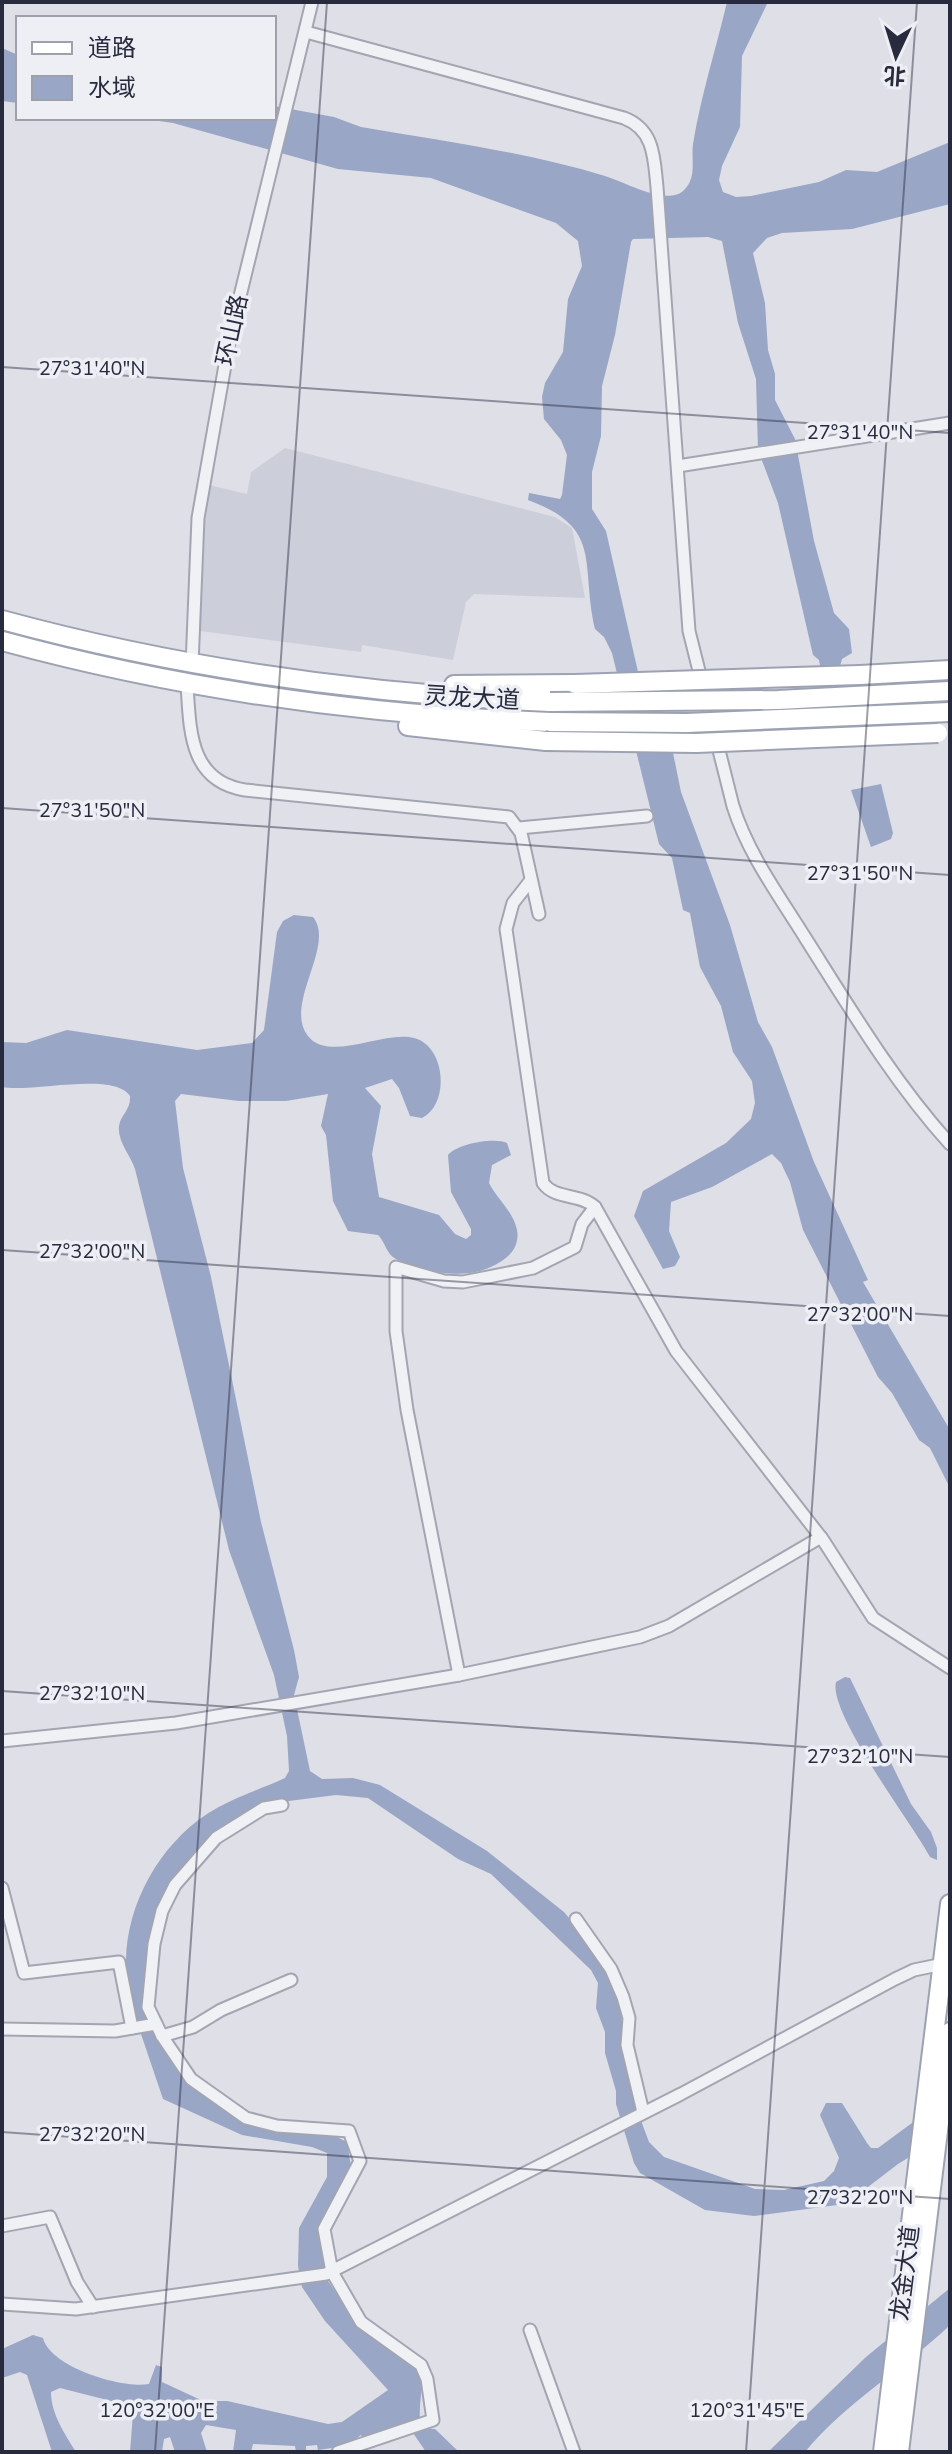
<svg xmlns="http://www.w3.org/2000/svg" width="952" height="2454" font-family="'Nunito Sans','Noto Sans SC',sans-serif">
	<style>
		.built { fill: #ccced9 }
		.water { fill: #99a6c6 }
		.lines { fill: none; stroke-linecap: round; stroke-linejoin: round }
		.minor-casing { stroke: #a3a5b1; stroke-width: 15 }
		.primary-casing { stroke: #9da2b2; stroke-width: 22 }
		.minor { stroke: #f0f1f5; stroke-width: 11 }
		.primary { stroke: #fff; stroke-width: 18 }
		.primary-bridge-casing { stroke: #9da2b2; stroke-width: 22; stroke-linecap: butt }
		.primary-bridge { stroke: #fff; stroke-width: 18 }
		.ticks { fill: none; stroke: #272b3d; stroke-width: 2; stroke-opacity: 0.45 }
		.labels { text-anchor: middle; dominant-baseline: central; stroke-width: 7; stroke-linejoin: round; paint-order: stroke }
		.street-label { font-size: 24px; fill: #272b3d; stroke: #edeff5 }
		.ticks-label { font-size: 20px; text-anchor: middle; fill: #272b3d; stroke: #edeff5; stroke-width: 7; stroke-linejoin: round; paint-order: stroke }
	</style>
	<rect width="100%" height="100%" fill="#dedfe7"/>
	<polygon class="built" points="285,448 555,517 572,528 585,598 474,594 466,602 453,660 362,645 361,652 200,631 196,600 201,524 209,485 247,494 251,472"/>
	<g class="water">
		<path d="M 727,2 L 768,2 L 742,56 L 740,127 L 722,166 L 719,180 L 723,192 L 736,197 L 751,196 L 819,182 L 846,170 L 877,172 L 950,142 L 950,204 L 852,229 L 782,233 L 767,238 L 753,253 L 765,303 L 768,350 L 775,374 L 775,400 L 795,439 L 814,541 L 834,613 L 849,629 L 852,653 L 842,659 L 839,670 L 821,671 L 819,660 L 813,655 L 778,503 L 758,450 L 756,379 L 738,323 L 722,241 L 708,237 L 633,239 L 631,242 L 615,335 L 602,386 L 601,436 L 592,472 L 592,509 L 606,531 L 638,672 L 671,743 L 681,792 L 730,925 L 758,1022 L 772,1047 L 814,1162 L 868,1280 L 863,1282 L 950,1430 L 950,1488 L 930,1448 L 919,1440 L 892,1393 L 878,1377 L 803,1230 L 790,1182 L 781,1163 L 772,1154 L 712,1187 L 671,1202 L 669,1231 L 680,1257 L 675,1266 L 663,1269 L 634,1216 L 643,1191 L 726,1143 L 751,1119 L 755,1103 L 752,1081 L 733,1052 L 721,1006 L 700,967 L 690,913 L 683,910 L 672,858 L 659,844 L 612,653 L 604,637 L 595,629 C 580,563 604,528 528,500 L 529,493 L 560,499 L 562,495 L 567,455 L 561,440 L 544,419 L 542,397 L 545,383 L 563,352 L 568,299 L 582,266 L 578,241 L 556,223 L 431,178 L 338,169 L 173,123 L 138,118 L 274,118 L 274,106 L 334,117 L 361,127 C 442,141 526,152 605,176 C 625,182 668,207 684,190 C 697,178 691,160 693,144 C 701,95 716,49 727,2 Z"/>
		<polygon points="2,48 18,55 18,103 2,101"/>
		<polygon points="881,784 893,833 891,839 871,847 851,790"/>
		<path d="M 294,915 L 313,917 C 336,946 283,1004 308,1036 C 329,1063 384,1030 414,1038 C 446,1046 450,1104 422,1118 L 410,1116 L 399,1088 L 392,1079 L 365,1088 L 381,1106 L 372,1154 L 379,1197 L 439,1215 L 455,1234 L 466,1239 L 471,1235 L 471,1229 L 451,1192 L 448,1155 C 457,1144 494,1137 507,1143 L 511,1155 L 492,1165 L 489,1183 C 497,1199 513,1211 517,1230 C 519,1241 515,1250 507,1257 C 476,1283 430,1275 396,1259 C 386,1254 386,1243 378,1235 L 348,1231 L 333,1201 L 326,1135 L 321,1126 L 328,1094 L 286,1101 L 239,1101 L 181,1094 L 175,1101 L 183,1168 L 211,1277 L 261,1522 L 294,1650 L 299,1677 L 294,1695 L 310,1771 L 322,1779 L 353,1778 L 380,1785 L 487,1851 L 564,1912 L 593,1947 L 616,1986 L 637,2110 L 649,2142 L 664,2157 L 755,2189 L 784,2190 L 824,2181 L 834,2171 L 839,2158 L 820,2115 L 826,2103 L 842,2103 L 867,2143 L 871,2148 L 878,2148 L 950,2095 L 950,2132 L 898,2164 L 851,2200 L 837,2205 L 754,2216 L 705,2210 L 640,2173 L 634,2163 L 616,2104 L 616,2091 L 605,2053 L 605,2032 L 596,2008 L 598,1983 L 591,1970 L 491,1874 L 458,1859 L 368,1798 L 336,1795 L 273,1803 L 189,1861 L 151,1941 L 144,1999 L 148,2019 L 135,2021 C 131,2001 126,1980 126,1960 C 127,1903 160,1845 207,1814 C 231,1798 259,1790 285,1778 L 289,1771 L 287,1736 L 274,1675 L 229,1550 L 135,1169 C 131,1156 117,1141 119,1126 C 121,1114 131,1110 130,1096 C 114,1071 31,1093 2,1087 L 2,1042 L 26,1043 L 67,1030 L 197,1050 L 252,1043 L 264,1030 L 277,932 L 283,921 Z"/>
		<path d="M 845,1677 L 850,1678 L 911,1804 L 931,1832 L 937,1848 L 937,1860 L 930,1857 C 913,1825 828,1713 836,1682 Z"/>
		<path d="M 153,2031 L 193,2085 L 267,2128 L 335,2136 L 347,2142 L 351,2166 L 318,2233 L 328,2281 L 356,2323 L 421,2368 C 424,2391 417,2406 421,2428 L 435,2429 L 459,2452 L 426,2452 L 407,2424 L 363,2439 L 361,2435 L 346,2446 L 318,2450 L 317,2445 L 306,2446 L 306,2452 L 296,2452 L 295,2446 L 253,2444 L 251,2452 L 233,2452 L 236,2430 L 206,2425 L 201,2433 L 207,2452 L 175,2452 L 170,2437 L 164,2439 L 162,2452 L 130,2452 L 133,2414 L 127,2405 L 60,2388 L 51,2392 C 51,2414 65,2434 76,2452 L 52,2452 L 27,2375 L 20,2372 L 2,2378 L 2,2349 L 33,2335 L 43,2338 C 50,2367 122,2389 149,2384 L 156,2365 L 162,2367 L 162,2382 L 203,2401 L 227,2401 L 328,2424 L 342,2422 L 388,2390 L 325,2321 L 302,2287 L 298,2266 L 299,2228 L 327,2177 L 327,2153 L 312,2147 L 242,2135 L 163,2099 L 141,2034 Z"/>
		<path d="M 950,2288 L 950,2325 C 904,2369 846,2402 805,2452 L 768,2452 L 866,2357 Z"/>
	</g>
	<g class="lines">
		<g class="minor-casing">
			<g id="minor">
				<path d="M 306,32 L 624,118 C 655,130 654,159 657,187 L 689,631 L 733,806 C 748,854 780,897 806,939 C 851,1010 894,1082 950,1144"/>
				<polyline points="678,466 950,423"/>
				<polyline points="192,665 198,518 230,337 312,2"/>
				<path d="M 187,685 C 190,730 189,781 245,790 L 509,817 L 521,833 L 539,914"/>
				<polyline points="519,828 647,816"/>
				<path d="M 531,880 L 513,903 L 506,929 L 543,1183 C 555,1200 580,1193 595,1207 L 676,1351 L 823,1540 L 873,1618 L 950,1668"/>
				<polyline points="459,1675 407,1410 396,1331 396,1267 444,1281 463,1282 533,1268 575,1247 582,1224 595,1207"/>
				<polyline points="2,1741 176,1723 459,1675 640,1637 669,1626 821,1537"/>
				<polyline points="282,1805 264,1808 216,1838 175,1885 162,1911 154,1944 148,2007 162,2036 191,2079 246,2118 277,2126 349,2131 360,2161 324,2229 332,2272 361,2322 421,2365 427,2379 433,2420 338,2452"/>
				<polyline points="2,1888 24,1973 119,1962 132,2028"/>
				<polyline points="576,1919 611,1969 623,1997 629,2018 627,2045 643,2112"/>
				<polyline points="2,2029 115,2031 156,2024"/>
				<polyline points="162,2036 193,2027 221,2010 291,1980"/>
				<polyline points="2,2226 50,2217 77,2282 93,2307"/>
				<polyline points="2,2304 76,2309 326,2274 681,2094 895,1979 914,1970 943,1964"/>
				<polyline points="530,2330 574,2452"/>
			</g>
		</g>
		<g class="primary-casing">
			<g id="primary">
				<path d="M 2,620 C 182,669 363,694 550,702"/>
				<path d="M 2,641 C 182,690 363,715 550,722"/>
				<polyline points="860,675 950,670"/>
				<polyline points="454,685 575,684"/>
				<polyline points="408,726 546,741"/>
				<polyline points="883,2452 950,1904"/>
				<polyline points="899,2452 950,2032"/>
			</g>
		</g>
		<use href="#minor" class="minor"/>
		<use href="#primary" class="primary"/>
		<g class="primary-bridge-casing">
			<g id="primary-bridge">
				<polyline points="575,684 860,675"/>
				<polyline points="550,702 778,700 950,691"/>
				<polyline points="550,722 687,723 950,712"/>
				<polyline points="546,741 696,743 938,733"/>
			</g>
		</g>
		<use href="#primary-bridge" class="primary-bridge"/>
	</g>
	<path class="ticks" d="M 2,367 L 950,433M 2,808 L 950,875M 2,1250 L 950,1316M 2,1691 L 950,1757M 2,2132 L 950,2199M 155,2452 L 327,2M 746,2452 L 917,2"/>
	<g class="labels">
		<g class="street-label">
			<text transform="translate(232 330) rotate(-78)">环山路</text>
			<text transform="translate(472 698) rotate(3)">灵龙大道</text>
			<text transform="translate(905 2273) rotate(-83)">龙金大道</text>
		</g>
	</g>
	<g class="ticks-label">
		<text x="92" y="375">27°31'40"N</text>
		<text x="860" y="439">27°31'40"N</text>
		<text x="92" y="817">27°31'50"N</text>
		<text x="860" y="880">27°31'50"N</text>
		<text x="92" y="1258">27°32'00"N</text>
		<text x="860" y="1321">27°32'00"N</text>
		<text x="92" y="1700">27°32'10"N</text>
		<text x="860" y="1763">27°32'10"N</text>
		<text x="92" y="2141">27°32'20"N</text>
		<text x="860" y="2204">27°32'20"N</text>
		<text x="157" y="2417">120°32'00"E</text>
		<text x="747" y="2417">120°31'45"E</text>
	</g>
	<rect width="952" height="2454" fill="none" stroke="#272b3d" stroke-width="8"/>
	<rect x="16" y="16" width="260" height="104" fill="#edeff5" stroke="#9ea1ab" stroke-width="2"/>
	<rect x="32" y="42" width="40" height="12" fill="#ffffff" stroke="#9ea1ab" stroke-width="2"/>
	<text x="88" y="56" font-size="24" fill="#272b3d">道路</text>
	<rect x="32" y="76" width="40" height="24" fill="#99a6c6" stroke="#9ea1ab" stroke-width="2"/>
	<text x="88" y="96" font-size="24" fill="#272b3d">水域</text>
	<g transform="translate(896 56) rotate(184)" stroke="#edeff5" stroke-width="6" paint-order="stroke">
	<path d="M0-6L14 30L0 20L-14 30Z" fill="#272b3d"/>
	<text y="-12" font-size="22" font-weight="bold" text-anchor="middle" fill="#272b3d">北</text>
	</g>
</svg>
